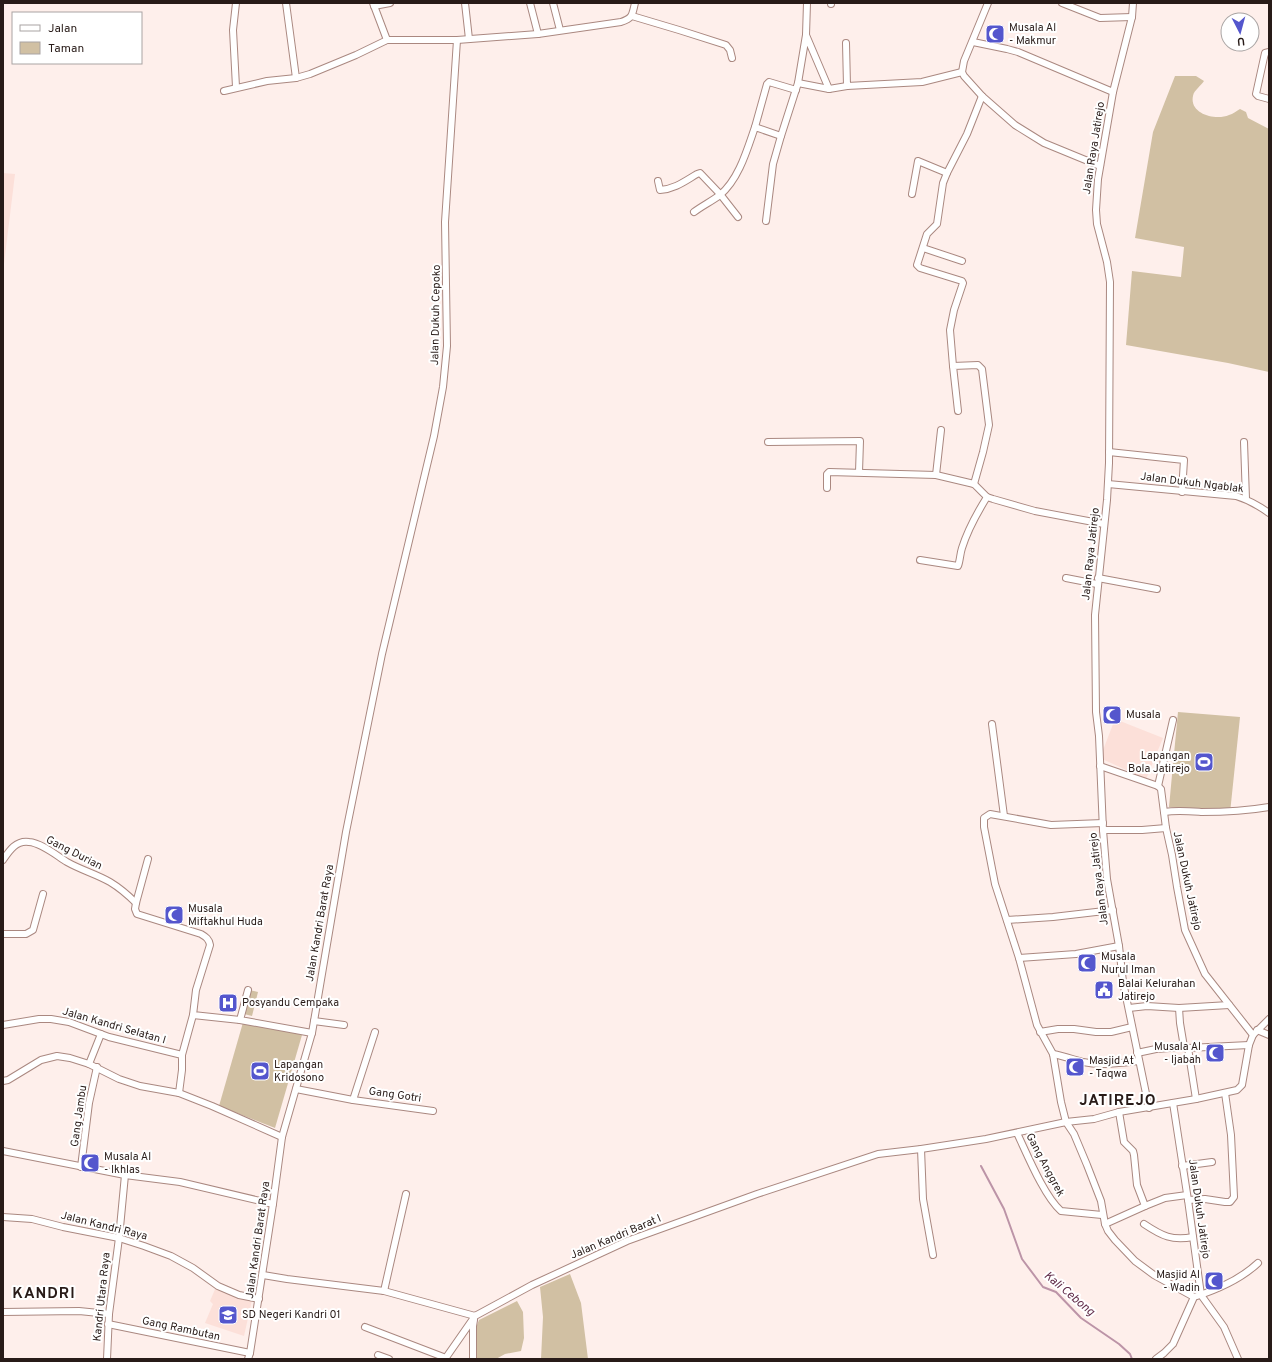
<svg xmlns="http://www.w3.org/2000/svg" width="1272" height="1362" font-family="Overpass,sans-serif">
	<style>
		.built { fill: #fce0d9 }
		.green { fill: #d1c0a3 }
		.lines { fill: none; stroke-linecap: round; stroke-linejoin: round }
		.stream { stroke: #bc94a7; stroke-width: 2 }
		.street-casing { stroke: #aa8880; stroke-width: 8 }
		.street { stroke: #fff; stroke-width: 6 }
		.labels { text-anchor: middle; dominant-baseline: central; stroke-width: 4; stroke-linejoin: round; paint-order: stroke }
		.poi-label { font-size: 11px; fill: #281b18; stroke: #fff; text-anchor: start }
		.street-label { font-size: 11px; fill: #281b18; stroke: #fff }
		.water-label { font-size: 12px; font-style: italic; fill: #612d4a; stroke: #fff }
		.district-label { font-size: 15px; font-weight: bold; letter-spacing: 1px; fill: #281b18; stroke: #fff }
	</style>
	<rect width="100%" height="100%" fill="#feefeb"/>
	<g class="built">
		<polygon points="3,173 15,174 3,272"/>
		<polygon points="1115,719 1163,738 1146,779 1100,758"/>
		<polygon points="216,1287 252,1300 244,1336 205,1323 213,1304 210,1301"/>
	</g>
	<g class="green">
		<path d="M 1175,76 L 1196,76 L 1204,81 C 1201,86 1194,90 1193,96 C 1189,114 1216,121 1229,115 C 1233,114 1236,111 1240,109 L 1246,112 L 1248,118 L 1269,129 L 1269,372 L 1228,363 L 1126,345 L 1132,271 L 1181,277 L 1184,247 L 1135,238 L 1153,132 Z"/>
		<polygon points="1178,712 1240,717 1230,813 1169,807"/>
		<polygon points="245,989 258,992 252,1016 240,1013"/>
		<polygon points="244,1019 302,1035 275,1128 219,1106"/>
		<polygon points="570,1274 581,1303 588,1359 541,1359 543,1317 540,1287"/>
		<polygon points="517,1301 523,1312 524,1338 521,1351 505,1354 496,1359 475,1359 477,1325 479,1320"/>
	</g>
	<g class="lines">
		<polyline class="stream" points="981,1166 1004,1209 1022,1259 1043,1287 1056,1292 1081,1318 1119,1344 1130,1354 1132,1359"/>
		<g class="street-casing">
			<g id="street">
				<polyline points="236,3 233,30 236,87"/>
				<polyline points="286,3 296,78"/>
				<polyline points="373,3 387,40"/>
				<polyline points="465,3 469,39"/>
				<polyline points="530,3 538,34"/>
				<polyline points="553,3 560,30"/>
				<polyline points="831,3 831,4"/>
				<polyline points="988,3 964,61 962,72 964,76 982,96 1015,125 1044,143 1100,166"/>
				<polyline points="1062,3 1100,18 1132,17"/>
				<polyline points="1133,3 1132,17 1113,92 1098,179 1096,210 1097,224 1107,262 1110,282 1109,463 1107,500 1095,615 1096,712 1099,736 1103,830 1107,879 1119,946 1123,982 1149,1108"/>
				<polyline points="374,6 390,3"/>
				<polyline points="632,16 679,30 726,45 730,50 732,58"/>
				<polyline points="806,35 807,3"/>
				<polyline points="973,42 1007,49 1018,52 1113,92"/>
				<polyline points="846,43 847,86 922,82 962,72"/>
				<polyline points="1269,52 1265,53 1256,94 1258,96 1269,99"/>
				<polyline points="798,83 829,89"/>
				<path d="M 224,91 L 267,81 L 296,78 L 310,74 L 356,55 L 387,40 L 457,40 L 538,34 L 621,22 C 633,18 632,15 635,3"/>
				<polyline points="755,127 767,84 769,82 796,90"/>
				<polyline points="947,173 943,183 937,224 927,234 917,265 920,268 962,281 963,283 954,310 950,330 953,366"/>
				<path d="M 658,181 L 660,190 C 675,189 685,181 697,174 L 700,173 L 720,194 L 738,217"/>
				<polyline points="912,194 918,161 947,173 967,134 982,96"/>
				<path d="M 694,212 C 702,206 712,201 720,195 C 739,179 747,150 755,127 L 781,136"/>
				<polyline points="766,221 773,164 781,136 798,83 806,35 829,89 847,86"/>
				<polyline points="923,248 962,261"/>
				<polyline points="958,411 953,366 978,365 982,369 989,425 983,452 974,484"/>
				<polyline points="768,442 860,441 859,472"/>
				<polyline points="1244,442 1246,499"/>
				<polyline points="1109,452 1184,460 1182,492"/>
				<polyline points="936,475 941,430"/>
				<path d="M 1108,484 L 1236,496 C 1249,500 1258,505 1269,513"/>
				<polyline points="827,488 827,474 829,472 936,475 974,484 987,497 993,499 1035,511 1104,524"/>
				<path d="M 920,560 L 958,566 C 960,561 960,554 962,548 C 968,529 977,513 987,497"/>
				<polyline points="1066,578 1097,584"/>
				<polyline points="1098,578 1157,589"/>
				<polyline points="992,724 1004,816"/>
				<polyline points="1100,766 1158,786 1161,789 1166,828 1172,855 1177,887 1185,930 1205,974 1253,1035"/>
				<polyline points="1158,786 1173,720"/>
				<path d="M 1164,812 C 1177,810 1188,811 1201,812 C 1224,812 1246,811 1269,807"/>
				<polyline points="1103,823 1051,825 990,814 984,818 984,827 995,884 1019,958 1037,1025 1053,1054 1061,1102 1066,1122 1074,1134 1087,1165 1101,1201 1105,1224 1108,1231 1115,1240 1135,1261 1154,1275 1194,1297"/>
				<polyline points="1103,830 1142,830 1166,828"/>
				<path d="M 148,859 L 136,903 L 135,909 L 137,914 L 201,934 C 206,937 209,939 210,945 L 196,990 L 193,1015 L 240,1020"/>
				<path d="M 3,860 C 9,851 16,840 29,842 C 42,843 57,856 67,862 C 81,870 96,874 110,882 C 120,888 128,895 136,903"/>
				<polyline points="1007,920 1053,917 1113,910"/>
				<polyline points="3,934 26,934 33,930 43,894"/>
				<polyline points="1019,958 1076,954 1119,946"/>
				<polyline points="248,990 240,1020 312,1033"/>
				<polyline points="1129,1008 1147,1006 1179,1008 1229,1005"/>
				<polyline points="1179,1008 1180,1023 1184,1047"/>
				<polyline points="314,1021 344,1025"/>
				<polyline points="3,1025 39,1019 51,1019 69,1022 109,1037 182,1055 182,1070 179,1093"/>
				<polyline points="1257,1030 1269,1035"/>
				<polyline points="1040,1032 1058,1029 1074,1029 1096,1032 1111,1032 1132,1027"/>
				<polyline points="1188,1048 1196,1099"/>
				<polyline points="1137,1053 1156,1049 1184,1047 1188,1048 1249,1045"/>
				<path d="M 1053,1054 C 1063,1056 1072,1059 1083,1062 C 1101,1066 1121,1063 1139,1061"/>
				<polyline points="182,1055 193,1015"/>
				<polyline points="89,1064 101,1034"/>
				<polyline points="3,1081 8,1080 41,1060 57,1056 70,1058 89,1064 119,1079 140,1086 179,1093 212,1106 282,1137"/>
				<polyline points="296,1089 353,1100 433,1111"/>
				<polyline points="353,1100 375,1032"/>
				<polyline points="1173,1103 1188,1200 1201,1295 1224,1327 1238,1359"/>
				<path d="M 1017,1133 C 1027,1154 1044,1196 1061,1211 L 1102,1215"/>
				<polyline points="921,1149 923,1199 933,1255"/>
				<polyline points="3,1151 125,1175 180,1182 273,1204"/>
				<polyline points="1182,1166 1212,1162"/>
				<polyline points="81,1167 89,1103 97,1067"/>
				<polyline points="1188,1200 1205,1199 1225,1202 1230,1202 1234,1197 1231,1135 1225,1093"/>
				<polyline points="1145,1206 1165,1198 1187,1195"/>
				<polyline points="3,1217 32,1219 63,1227 119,1238 144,1246 171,1256 193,1268 218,1286 239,1295 259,1299"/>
				<polyline points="1105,1224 1145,1206 1137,1185 1134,1155 1133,1151 1124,1142 1119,1112"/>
				<path d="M 1144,1224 C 1162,1236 1172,1241 1193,1237"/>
				<polyline points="263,1275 287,1279 384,1291 475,1316 532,1285 627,1241 757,1194 878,1154 921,1149 986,1139 1066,1122 1094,1119 1119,1112 1196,1099 1237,1090 1242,1085 1249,1045 1253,1035 1269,1019"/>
				<polyline points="384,1291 406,1194"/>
				<polyline points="3,1312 79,1311 109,1314"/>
				<polyline points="108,1324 250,1353"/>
				<polyline points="365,1327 446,1358"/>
				<polyline points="378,1355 389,1359"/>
				<polyline points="107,1359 109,1314 119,1238 125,1175"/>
				<polyline points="248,1359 250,1353 273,1204 282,1137 312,1033 346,832 382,654 434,436 443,387 447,346 445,222 457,40"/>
				<polyline points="445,1359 475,1316"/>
				<polyline points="473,1359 473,1326 474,1320"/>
				<path d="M 1156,1359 L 1164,1353 L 1173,1344 L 1194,1297 C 1216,1290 1241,1279 1258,1263"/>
			</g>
		</g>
		<use href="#street" class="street"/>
	</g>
	<defs>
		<g id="mosque-square" transform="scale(1)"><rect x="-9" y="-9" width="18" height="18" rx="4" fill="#5456cd" stroke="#fff"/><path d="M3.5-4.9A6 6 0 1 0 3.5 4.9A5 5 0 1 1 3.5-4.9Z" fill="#fff"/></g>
		<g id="stadium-square" transform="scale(1)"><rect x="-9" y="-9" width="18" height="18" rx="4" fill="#5456cd" stroke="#fff"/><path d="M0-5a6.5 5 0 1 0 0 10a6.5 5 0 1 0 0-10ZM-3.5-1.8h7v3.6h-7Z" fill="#fff"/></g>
		<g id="civic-square" transform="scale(1)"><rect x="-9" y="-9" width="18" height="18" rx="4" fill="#5456cd" stroke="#fff"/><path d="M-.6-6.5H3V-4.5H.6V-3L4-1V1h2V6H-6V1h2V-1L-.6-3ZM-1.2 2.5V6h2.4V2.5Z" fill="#fff"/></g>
		<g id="hospital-square" transform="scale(1)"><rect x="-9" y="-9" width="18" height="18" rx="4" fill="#5456cd" stroke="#fff"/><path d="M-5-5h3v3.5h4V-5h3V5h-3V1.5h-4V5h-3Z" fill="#fff"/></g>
		<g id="school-square" transform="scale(1)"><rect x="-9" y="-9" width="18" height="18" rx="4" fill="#5456cd" stroke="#fff"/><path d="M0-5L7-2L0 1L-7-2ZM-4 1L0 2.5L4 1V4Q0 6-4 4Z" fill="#fff"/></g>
	</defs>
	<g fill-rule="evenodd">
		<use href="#mosque-square" x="995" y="34"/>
		<use href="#mosque-square" x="1112" y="715"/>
		<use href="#stadium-square" x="1204" y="762"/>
		<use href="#mosque-square" x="174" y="915"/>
		<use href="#mosque-square" x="1087" y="963"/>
		<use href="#civic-square" x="1104" y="990"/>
		<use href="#hospital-square" x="228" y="1003"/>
		<use href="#mosque-square" x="1215" y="1053"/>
		<use href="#mosque-square" x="1075" y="1067"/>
		<use href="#stadium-square" x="260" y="1071"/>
		<use href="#mosque-square" x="90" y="1163"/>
		<use href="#mosque-square" x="1214" y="1281"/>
		<use href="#school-square" x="228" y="1315"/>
	</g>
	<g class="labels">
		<g class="poi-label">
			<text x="1009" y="28">Musala Al<tspan x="1009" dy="13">- Makmur</tspan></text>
			<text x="1126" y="715">Musala</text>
			<text x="1190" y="756" text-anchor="end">Lapangan<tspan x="1190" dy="13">Bola Jatirejo</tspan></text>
			<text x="188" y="909">Musala<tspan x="188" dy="13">Miftakhul Huda</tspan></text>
			<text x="1101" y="957">Musala<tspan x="1101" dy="13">Nurul Iman</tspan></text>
			<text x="1118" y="984">Balai Kelurahan<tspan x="1118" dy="13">Jatirejo</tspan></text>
			<text x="242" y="1003">Posyandu Cempaka</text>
			<text x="1201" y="1047" text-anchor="end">Musala Al<tspan x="1201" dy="13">- Ijabah</tspan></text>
			<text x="1089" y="1061">Masjid At<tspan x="1089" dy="13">- Taqwa</tspan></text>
			<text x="274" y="1065">Lapangan<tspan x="274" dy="13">Kridosono</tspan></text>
			<text x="104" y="1157">Musala Al<tspan x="104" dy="13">- Ikhlas</tspan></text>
			<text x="1200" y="1275" text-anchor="end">Masjid Al<tspan x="1200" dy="13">- Wadin</tspan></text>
			<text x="242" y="1315">SD Negeri Kandri 01</text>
		</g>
		<g class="street-label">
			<text transform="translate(1094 148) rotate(-81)">Jalan Raya Jatirejo</text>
			<text transform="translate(436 315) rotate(-89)">Jalan Dukuh Cepoko</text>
			<text transform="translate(1192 483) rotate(7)">Jalan Dukuh Ngablak</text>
			<text transform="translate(1091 554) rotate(-84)">Jalan Raya Jatirejo</text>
			<text transform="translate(74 853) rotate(27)">Gang Durian</text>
			<text transform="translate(1099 879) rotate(-97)">Jalan Raya Jatirejo</text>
			<text transform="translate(1187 881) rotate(78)">Jalan Dukuh Jatirejo</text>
			<text transform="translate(320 923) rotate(-80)">Jalan Kandri Barat Raya</text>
			<text transform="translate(114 1026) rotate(16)">Jalan Kandri Selatan I</text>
			<text transform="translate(395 1095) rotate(8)">Gang Gotri</text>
			<text transform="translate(79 1116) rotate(-82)">Gang Jambu</text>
			<text transform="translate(1045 1165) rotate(62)">Gang Anggrek</text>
			<text transform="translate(1199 1209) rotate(82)">Jalan Dukuh Jatirejo</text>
			<text transform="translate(104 1226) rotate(14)">Jalan Kandri Raya</text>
			<text transform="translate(616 1237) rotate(-23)">Jalan Kandri Barat I</text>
			<text transform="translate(258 1240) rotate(-82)">Jalan Kandri Barat Raya</text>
			<text transform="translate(102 1297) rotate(-84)">Kandri Utara Raya</text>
			<text transform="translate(181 1329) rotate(12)">Gang Rambutan</text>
		</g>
		<g class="water-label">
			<text transform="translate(1069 1294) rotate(40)">Kali Cebong</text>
		</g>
		<g class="district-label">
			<text x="1118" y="1101">JATIREJO</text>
			<text x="44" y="1294">KANDRI</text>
		</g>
	</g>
	<rect width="1272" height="1362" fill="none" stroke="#281b18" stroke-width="8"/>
	<rect x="12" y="12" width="130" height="52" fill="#ffffff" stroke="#a9a4a3"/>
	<rect x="20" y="25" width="20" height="6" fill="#ffffff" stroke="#a9a4a3"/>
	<text x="48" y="32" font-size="12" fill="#281b18">Jalan</text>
	<rect x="20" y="42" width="20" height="12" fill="#d1c0a3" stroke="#a9a4a3"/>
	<text x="48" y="52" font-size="12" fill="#281b18">Taman</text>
	<g transform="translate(1240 32) rotate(174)"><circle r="19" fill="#ffffff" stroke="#a9a4a3"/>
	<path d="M0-3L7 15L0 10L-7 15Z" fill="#5456cd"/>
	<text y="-6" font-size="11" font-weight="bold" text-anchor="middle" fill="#281b18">U</text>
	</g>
</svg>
